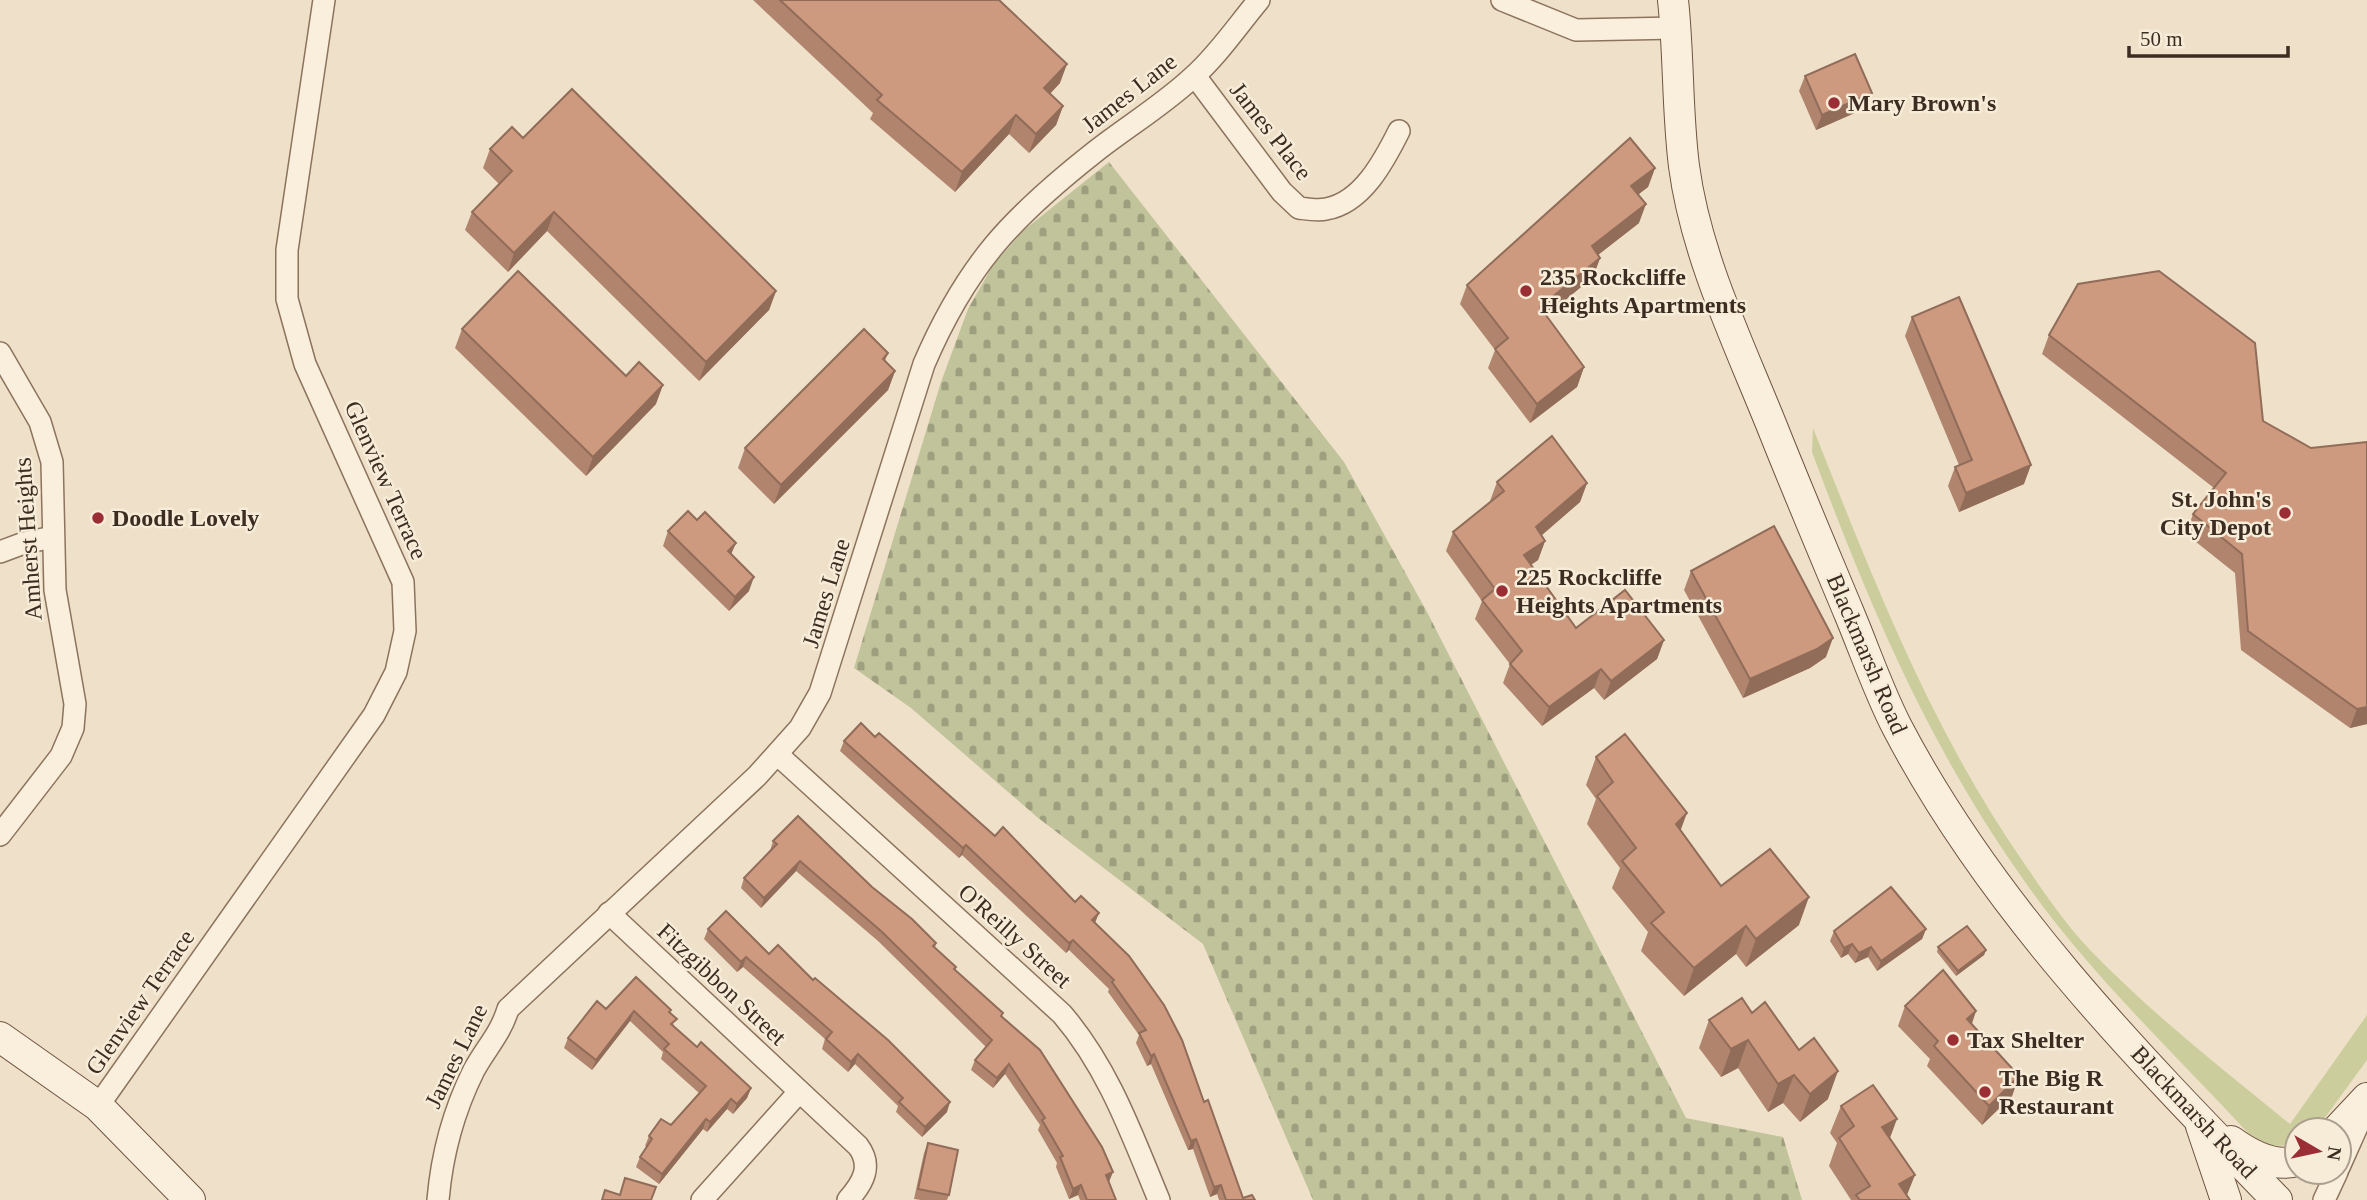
<svg xmlns="http://www.w3.org/2000/svg" width="2367" height="1200" font-family="'Times New Roman',serif">
	<style>
		.green { fill: #cbce9c }
		.cemetery { fill: url(#cemetery-stones) }
		.lines { fill: none; stroke-linecap: round; stroke-linejoin: round }
		.street-casing { stroke: #8c735d; stroke-width: 24 }
		.secondary-casing { stroke: #6e5440; stroke-width: 32 }
		.street { stroke: #f9efdc; stroke-width: 21 }
		.secondary { stroke: #f9efdc; stroke-width: 30 }
		.wall { fill: #b0846d }
		.shaded-wall { fill: #906c59 }
		.building { fill: #cd9a7f; stroke: #906c59; stroke-width: 2 }
		.poi-dot { fill: #9b2d35; stroke: #f6ecd8; stroke-width: 2.5 }
		.labels { text-anchor: middle; dominant-baseline: central; stroke-width: 5; stroke-linejoin: round; paint-order: stroke }
		.street-label { font-size: 24px; fill: #3c2c21; stroke: #f6ecd8 }
		.poi-label { font-size: 24px; font-weight: bold; fill: #3c2c21; stroke: #f6ecd8; text-anchor: start }
	</style>
	<defs>
		<pattern id="cemetery-stones" width="16" height="16" patternUnits="userSpaceOnUse" patternTransform="scale(1.75)"><rect width="16" height="16" fill="#c1c39b"/><path d="M2 7V4a2 2 0 0 1 4 0v3zM10 15v-3a2 2 0 0 1 4 0v3z" fill="#9e9f7e"/></pattern>
	</defs>
	<rect width="100%" height="100%" fill="#efe1c9"/>
	<path class="green" d="M 1813,428 C 1873,579 1932,732 2026,866 C 2045,894 2066,925 2090,950 C 2151,1013 2222,1069 2290,1124 L 2367,1015 L 2367,1060 L 2316,1130 L 2297,1130 L 2297,1145 L 2270,1146 L 2248,1133 C 2172,1051 2087,971 2023,879 C 1928,745 1869,605 1812,452 Z"/>
	<polygon class="cemetery" points="1109,162 1344,462 1427,612 1686,1118 1783,1137 1802,1200 1313,1200 1203,944 1037,817 911,708 854,668 941,382 968,309 993,265 1024,230"/>
	<g class="lines">
		<g class="street-casing">
			<g id="street">
				<polyline points="1502,0 1576,30 1676,28"/>
				<path d="M 1195,76 L 1282,192 L 1299,208 C 1307,209 1318,211 1326,209 C 1362,203 1384,161 1399,131"/>
				<polyline points="0,353 40,422 52,462 55,590 75,704 73,728 61,756 0,835"/>
				<polyline points="0,552 24,543 53,537"/>
				<path d="M 778,755 L 1062,1014 C 1109,1069 1132,1135 1159,1200"/>
				<path d="M 609,913 L 858,1146 C 873,1166 863,1183 848,1200"/>
				<polyline points="98,1106 374,715 396,672 405,631 403,582 305,364 287,299 287,250 324,0"/>
				<polyline points="2339,1167 2365,1109"/>
				<path d="M 438,1200 C 442,1153 453,1112 474,1070 C 486,1048 501,1033 508,1009 L 757,776 L 800,728 L 820,693 L 924,364 C 967,264 1012,217 1096,151 C 1128,126 1163,105 1193,77 C 1218,55 1238,25 1259,0"/>
				<polyline points="702,1200 799,1092"/>
				<polyline points="2324,1200 2337,1172"/>
			</g>
		</g>
		<g class="secondary-casing">
			<g id="secondary">
				<path d="M 1673,0 C 1679,55 1677,111 1684,166 C 1696,258 1741,348 1775,434 C 1799,494 1824,553 1849,613 C 1865,651 1878,690 1897,727 C 1991,907 2137,1056 2277,1200"/>
				<polyline points="0,1037 98,1106 190,1200"/>
				<polyline points="2201,1126 2226,1200"/>
				<polyline points="2337,1130 2367,1098"/>
				<path d="M 2231,1141 C 2249,1154 2274,1168 2297,1161"/>
			</g>
		</g>
		<use href="#street" class="street"/>
		<use href="#secondary" class="secondary"/>
	</g>
	<g class="wall">
		<polygon points="753,0 999,0 1060,83 1050,94 1063,106 1056,125 1029,153 1009,134 955,192 870,119 873,113"/>
		<polygon points="1805,76 1866,108 1816,130 1799,91"/>
		<polygon points="523,138 776,291 769,310 699,381 547,231 508,272 465,230 472,212 499,184 483,168 490,149"/>
		<polygon points="1655,168 1648,187 1639,194 1639,223 1598,255 1600,258 1593,277 1546,316 1584,367 1577,387 1530,423 1488,368 1495,350 1460,304 1467,285"/>
		<polygon points="1912,317 2024,484 1959,512 1948,486 1955,467 1959,465 1905,336"/>
		<polygon points="462,329 656,404 586,476 455,348"/>
		<polygon points="2049,335 2263,421 2311,448 2367,724 2350,728 2241,650 2235,573 2186,534 2193,514 2214,488 2042,354"/>
		<polygon points="888,353 885,361 895,371 888,390 774,504 738,468 745,448"/>
		<polygon points="1497,482 1587,483 1580,502 1541,536 1545,541 1538,560 1531,565 1576,628 1664,640 1657,659 1604,700 1594,688 1542,726 1503,683 1510,664 1475,619 1482,601 1446,551 1453,532 1491,502 1490,501"/>
		<polygon points="668,531 732,554 749,591 729,611 663,546"/>
		<polygon points="1691,571 1826,657 1810,668 1743,698 1684,590"/>
		<polygon points="875,737 1095,923 1204,1102 1243,1198 1255,1200 1219,1200 1217,1194 1210,1197 1193,1149 1188,1150 1151,1064 1147,1066 1136,1043 1139,1035 1108,992 1109,989 1069,950 1066,953 962,855 959,858 840,751 844,741"/>
		<polygon points="1596,757 1681,831 1721,886 1799,925 1746,967 1736,954 1684,996 1641,951 1648,932 1612,888 1620,868 1587,824 1596,799 1586,785"/>
		<polygon points="773,841 872,887 936,943 935,948 956,967 955,970 1002,1017 1109,1182 1116,1200 1080,1200 1078,1195 1069,1199 1056,1167 1057,1163 1038,1130 1040,1125 1005,1074 993,1088 971,1070 975,1060 986,1047 878,941 796,871 761,908 741,888 744,878 770,851"/>
		<polygon points="708,929 769,954 947,1112 922,1137 896,1112 898,1106 855,1064 848,1072 822,1049 825,1039 743,967 737,972 704,939"/>
		<polygon points="1926,929 1922,939 1877,971 1868,957 1855,963 1848,954 1841,958 1830,941 1834,931"/>
		<polygon points="1938,947 1986,950 1984,955 1956,976 1937,952"/>
		<polygon points="1905,1006 1976,1011 1972,1024 2019,1076 2012,1096 1982,1125 1927,1066 1930,1059 1898,1026"/>
		<polygon points="606,1009 670,1013 674,1026 697,1047 751,1088 747,1098 733,1114 727,1109 707,1132 703,1129 659,1184 636,1167 640,1157 647,1147 645,1146 649,1136 671,1125 699,1093 661,1059 663,1052 630,1021 592,1070 564,1048 568,1038"/>
		<polygon points="1752,1013 1828,1099 1800,1122 1783,1103 1768,1112 1738,1068 1721,1077 1699,1048 1709,1020"/>
		<polygon points="1841,1106 1890,1139 1907,1196 1910,1200 1851,1200 1829,1166 1837,1143 1830,1133"/>
		<polygon points="928,1143 949,1195 947,1200 921,1200 914,1199 924,1153"/>
	</g>
	<g class="shaded-wall">
		<polygon points="1067,64 1060,83 1037,107 1044,88"/>
		<polygon points="1872,93 1866,108 1816,130 1822,115"/>
		<polygon points="1063,106 1056,125 1029,153 1036,134"/>
		<polygon points="1016,115 1009,134 955,192 962,172"/>
		<polygon points="1655,168 1648,187 1624,205 1631,186"/>
		<polygon points="1646,204 1639,223 1585,265 1592,246"/>
		<polygon points="554,212 547,231 508,272 514,253"/>
		<polygon points="1600,258 1593,277 1533,327 1540,307"/>
		<polygon points="776,291 769,310 699,381 706,362"/>
		<polygon points="1584,367 1577,387 1530,423 1537,404"/>
		<polygon points="895,371 888,390 774,504 781,485"/>
		<polygon points="663,385 656,404 586,476 593,457"/>
		<polygon points="2031,465 2024,484 1959,512 1966,493"/>
		<polygon points="1587,483 1580,502 1529,546 1536,527"/>
		<polygon points="1545,541 1538,560 1517,574 1524,555"/>
		<polygon points="736,543 730,557 728,551"/>
		<polygon points="754,577 749,591 729,611 735,597"/>
		<polygon points="1833,638 1826,657 1810,668 1743,698 1750,679"/>
		<polygon points="1664,640 1657,659 1604,700 1611,681"/>
		<polygon points="1601,669 1594,688 1542,726 1549,707"/>
		<polygon points="2367,707 2367,724 2350,728 2357,709"/>
		<polygon points="1687,813 1677,840 1676,824"/>
		<polygon points="966,845 962,855 959,858 963,848"/>
		<polygon points="800,861 796,871 761,908 764,898"/>
		<polygon points="1809,897 1799,925 1746,967 1756,939"/>
		<polygon points="1099,913 1095,923 1088,930 1092,920"/>
		<polygon points="1746,926 1736,954 1684,996 1694,968"/>
		<polygon points="1926,929 1922,939 1877,971 1881,961"/>
		<polygon points="1073,940 1069,950 1066,953 1069,943"/>
		<polygon points="1852,944 1848,954 1841,958 1844,948"/>
		<polygon points="1871,947 1868,957 1855,963 1859,953"/>
		<polygon points="1986,950 1984,955 1956,976 1958,971"/>
		<polygon points="746,957 743,967 737,972 741,962"/>
		<polygon points="634,1011 630,1021 592,1070 596,1060"/>
		<polygon points="1976,1011 1969,1030 1967,1019"/>
		<polygon points="1748,1040 1738,1068 1721,1077 1731,1049"/>
		<polygon points="858,1054 855,1064 848,1072 851,1062"/>
		<polygon points="1154,1054 1151,1064 1147,1066 1151,1056"/>
		<polygon points="1009,1064 1005,1074 993,1088 997,1078"/>
		<polygon points="1838,1071 1828,1099 1800,1122 1810,1094"/>
		<polygon points="1794,1075 1783,1103 1768,1112 1778,1084"/>
		<polygon points="2019,1076 2012,1096 1982,1125 1989,1106"/>
		<polygon points="751,1088 747,1098 733,1114 737,1104"/>
		<polygon points="731,1099 727,1109 707,1132 710,1122"/>
		<polygon points="950,1102 947,1112 922,1137 925,1127"/>
		<polygon points="706,1119 703,1129 659,1184 662,1174"/>
		<polygon points="1897,1119 1887,1146 1882,1127"/>
		<polygon points="1196,1139 1193,1149 1188,1150 1191,1141"/>
		<polygon points="1113,1172 1109,1182 1106,1175"/>
		<polygon points="1915,1175 1905,1200 1899,1184"/>
		<polygon points="1081,1185 1078,1195 1069,1199 1073,1189"/>
		<polygon points="1221,1185 1217,1194 1210,1197 1214,1187"/>
	</g>
	<g class="building">
		<polygon points="780,0 999,0 1067,64 1044,88 1063,106 1036,134 1016,115 962,172 877,100 882,95"/>
		<polygon points="1855,54 1872,93 1822,115 1805,76"/>
		<polygon points="572,89 776,291 706,362 554,212 514,253 472,212 512,171 490,149 512,127 523,138"/>
		<polygon points="1630,138 1655,168 1631,186 1646,204 1592,246 1600,258 1540,307 1584,367 1537,404 1495,349 1508,338 1467,285"/>
		<polygon points="518,271 626,376 639,362 663,385 593,457 462,329"/>
		<polygon points="2159,271 2255,343 2263,421 2311,448 2367,442 2367,707 2357,709 2248,631 2242,554 2193,514 2226,473 2049,335 2078,284"/>
		<polygon points="1959,297 2031,465 1966,493 1955,467 1972,460 1912,317"/>
		<polygon points="864,329 888,353 883,359 895,371 781,485 745,448"/>
		<polygon points="1552,436 1587,483 1536,527 1545,541 1524,555 1576,628 1625,590 1664,640 1611,681 1601,669 1549,707 1510,664 1522,651 1482,600 1495,589 1453,532 1504,491 1497,482"/>
		<polygon points="688,511 697,520 705,512 736,543 728,551 754,577 735,597 668,531"/>
		<polygon points="1774,526 1833,638 1817,649 1750,679 1691,571"/>
		<polygon points="861,723 875,737 879,733 995,836 1003,827 1075,902 1081,896 1099,913 1092,920 1129,956 1164,1005 1182,1040 1204,1102 1208,1100 1243,1198 1252,1195 1255,1200 1226,1200 1221,1185 1214,1187 1196,1139 1191,1141 1154,1054 1151,1056 1139,1033 1146,1030 1112,982 1114,980 1073,940 1069,943 966,845 963,848 844,741"/>
		<polygon points="1625,734 1687,813 1676,824 1721,886 1770,849 1809,897 1756,939 1746,926 1694,968 1651,923 1664,912 1622,861 1636,848 1597,796 1613,782 1596,757"/>
		<polygon points="798,816 872,887 912,919 936,943 933,946 956,967 954,969 1003,1013 1001,1016 1040,1050 1102,1147 1113,1172 1106,1175 1116,1200 1087,1200 1081,1185 1073,1189 1060,1157 1063,1156 1042,1120 1045,1118 1009,1064 997,1078 975,1060 992,1040 881,931 800,861 764,898 744,878 777,844 773,841"/>
		<polygon points="1891,887 1926,929 1881,961 1871,947 1859,953 1852,944 1844,948 1834,931"/>
		<polygon points="726,911 769,954 778,945 813,980 815,978 888,1040 950,1102 925,1127 899,1102 903,1098 858,1054 851,1062 826,1039 832,1032 746,957 741,962 708,929"/>
		<polygon points="1967,926 1986,950 1958,971 1938,947"/>
		<polygon points="1943,970 1976,1011 1967,1019 2019,1076 1989,1106 1934,1046 1938,1041 1905,1006"/>
		<polygon points="636,977 671,1010 669,1012 677,1019 671,1024 697,1047 701,1042 751,1088 737,1104 731,1099 710,1122 706,1119 662,1174 640,1157 652,1139 649,1136 661,1119 671,1125 706,1086 664,1049 669,1044 634,1011 596,1060 568,1038 597,1001 606,1009"/>
		<polygon points="1742,998 1752,1013 1765,1002 1799,1050 1814,1038 1838,1071 1810,1094 1794,1075 1778,1084 1748,1040 1731,1049 1709,1020"/>
		<polygon points="1873,1085 1897,1119 1882,1127 1915,1175 1899,1184 1910,1200 1860,1200 1856,1195 1870,1186 1839,1138 1854,1126 1841,1106"/>
		<polygon points="928,1143 958,1150 949,1195 918,1189"/>
		<polygon points="625,1178 656,1187 651,1200 602,1200 605,1190 620,1195"/>
	</g>
	<g class="poi-dot">
		<circle cx="1834" cy="103" r="7"/>
		<circle cx="1526" cy="291" r="7"/>
		<circle cx="2285" cy="513" r="7"/>
		<circle cx="98" cy="518" r="7"/>
		<circle cx="1502" cy="591" r="7"/>
		<circle cx="1953" cy="1040" r="7"/>
		<circle cx="1985" cy="1092" r="7"/>
	</g>
	<g class="labels">
		<g class="street-label">
			<text transform="translate(1129 93) rotate(-38)">James Lane</text>
			<text transform="translate(1271 131) rotate(52)">James Place</text>
			<text transform="translate(386 480) rotate(66)">Glenview Terrace</text>
			<text transform="translate(28 539) rotate(-94)">Amherst Heights</text>
			<text transform="translate(826 593) rotate(-73)">James Lane</text>
			<text transform="translate(1867 654) rotate(67)">Blackmarsh Road</text>
			<text transform="translate(1015 936) rotate(42)">O'Reilly Street</text>
			<text transform="translate(722 984) rotate(43)">Fitzgibbon Street</text>
			<text transform="translate(140 1002) rotate(-55)">Glenview Terrace</text>
			<text transform="translate(456 1056) rotate(-64)">James Lane</text>
			<text transform="translate(2194 1112) rotate(47)">Blackmarsh Road</text>
		</g>
		<g class="poi-label">
			<text x="1848" y="103">Mary Brown's</text>
			<text x="1540" y="277">235 Rockcliffe<tspan x="1540" dy="28">Heights Apartments</tspan></text>
			<text x="2271" y="499" text-anchor="end">St. John's<tspan x="2271" dy="28">City Depot</tspan></text>
			<text x="112" y="518">Doodle Lovely</text>
			<text x="1516" y="577">225 Rockcliffe<tspan x="1516" dy="28">Heights Apartments</tspan></text>
			<text x="1967" y="1040">Tax Shelter</text>
			<text x="1999" y="1078">The Big R<tspan x="1999" dy="28">Restaurant</tspan></text>
		</g>
	</g>
	<g transform="translate(2318 1151) rotate(99)"><circle r="33" fill="#f6ecd8" stroke="#ac9f8f" stroke-width="2"/>
	<path d="M0-5L12 26L0 18L-12 26Z" fill="#9b2d35"/>
	<text y="-10" font-size="19" font-weight="bold" text-anchor="middle" fill="#3c2c21">N</text>
	</g>
	<path d="M2129 46v10h159v-10" fill="none" stroke="#3c2c21" stroke-width="3.5"/>
	<text x="2140" y="46" font-size="21" fill="#3c2c21" stroke="#f6ecd8" stroke-width="5" paint-order="stroke">50 m</text>
</svg>
